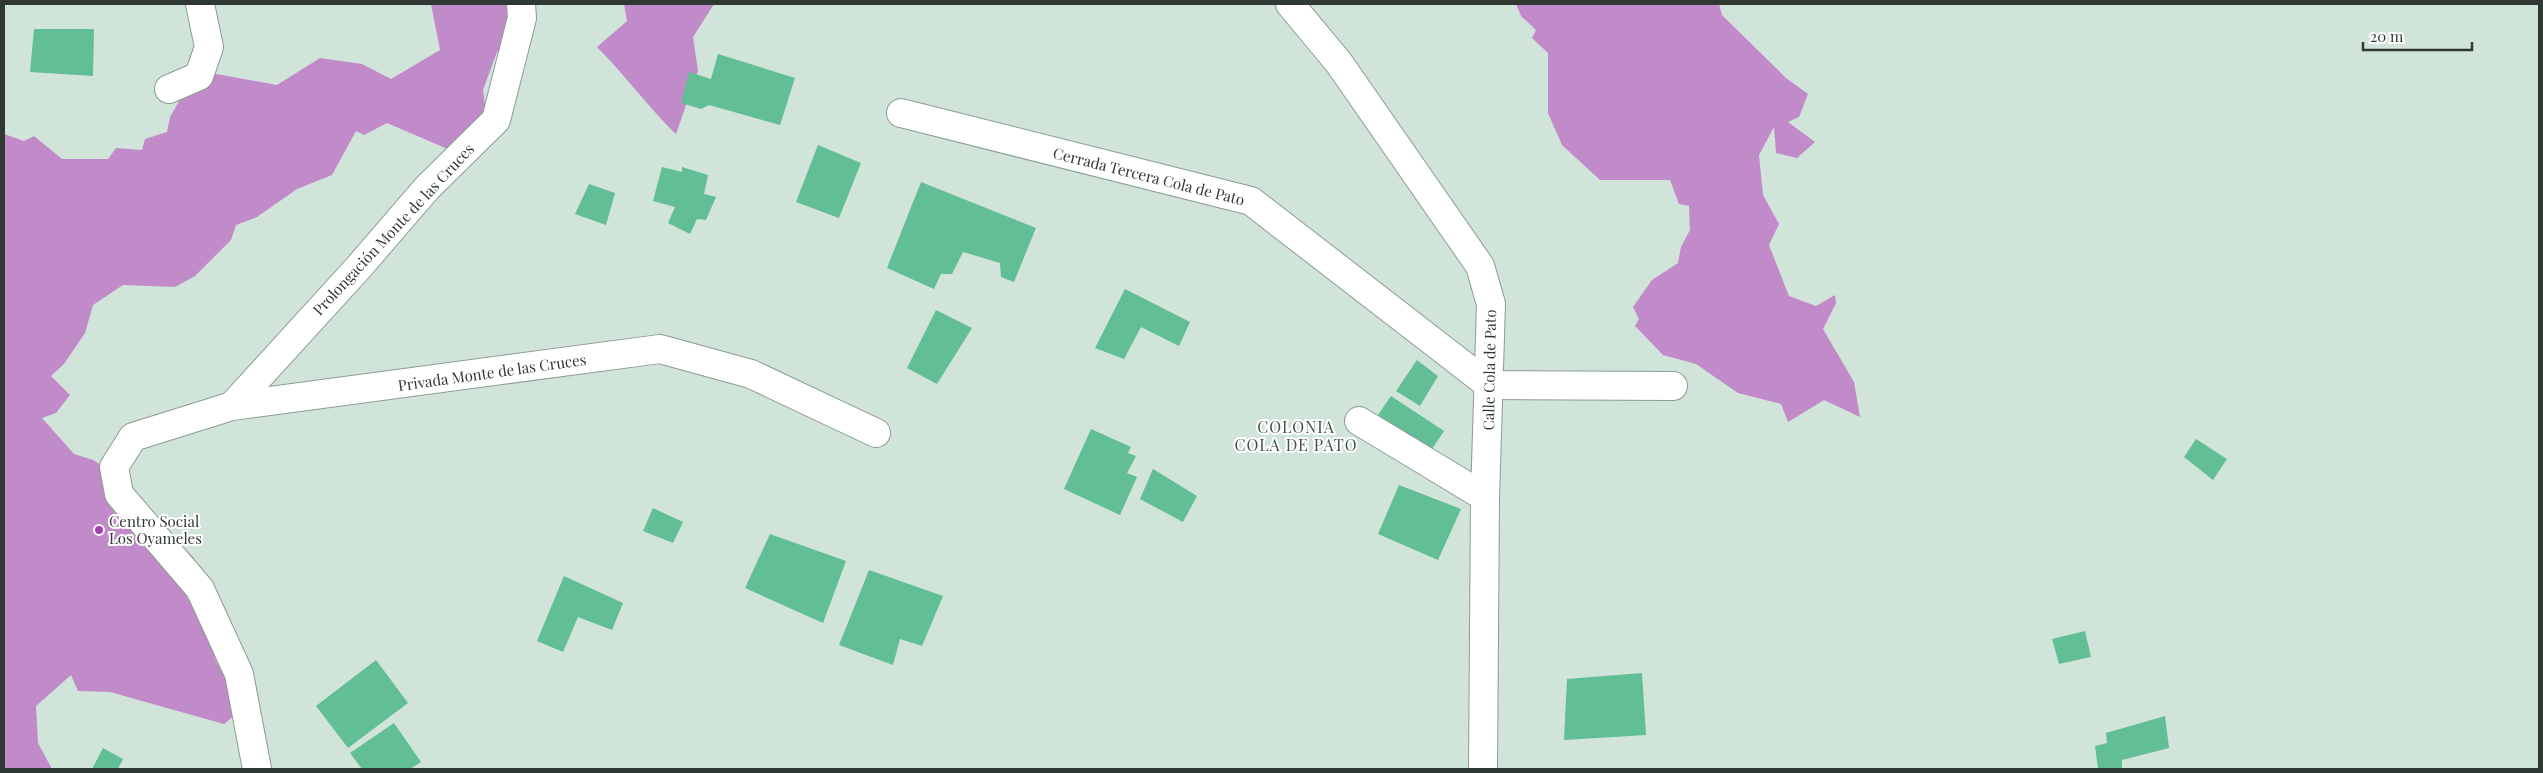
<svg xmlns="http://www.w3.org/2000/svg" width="2543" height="773" font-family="'Playfair Display',serif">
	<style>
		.forest { fill: #c18ac9 }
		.building { fill: #61be95 }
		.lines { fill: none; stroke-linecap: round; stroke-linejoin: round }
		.minor-casing { stroke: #8b9c93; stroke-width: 30 }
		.minor { stroke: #fff; stroke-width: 28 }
		.poi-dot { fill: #9f43ad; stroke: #fff; stroke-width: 2 }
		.labels { text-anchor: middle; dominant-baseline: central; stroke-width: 4; stroke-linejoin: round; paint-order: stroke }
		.street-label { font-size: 15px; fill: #303834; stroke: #fff }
		.poi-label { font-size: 15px; fill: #303834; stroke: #fff; text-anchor: start }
		.neighbourhood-label { font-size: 16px; letter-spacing: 1px; fill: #405048; stroke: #fff }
	</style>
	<rect width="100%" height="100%" fill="#d1e4da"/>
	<g class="forest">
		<polygon points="431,4 529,4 510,41 497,52 483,90 486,113 450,150 387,123 364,135 356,131 332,175 297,189 257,217 236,225 231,240 195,276 175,287 123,285 93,305 85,333 64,364 51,376 70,395 56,413 42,418 74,454 93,460 126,481 158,522 194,558 188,570 187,599 199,602 216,661 242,709 224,724 110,692 78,691 71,675 36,706 38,743 52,769 4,769 4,134 24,141 34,136 62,159 108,159 116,148 142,150 145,139 167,132 170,117 182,96 208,87 211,73 277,85 320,58 362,64 391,79 440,50"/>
		<path d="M 624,4 L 714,4 L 693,37 L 698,71 L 676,134 C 648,107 625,75 597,47 L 627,21 Z"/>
		<polygon points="1516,4 1719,4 1722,15 1786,78 1808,94 1799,117 1788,122 1815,142 1797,158 1776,153 1774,127 1759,155 1763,195 1779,224 1769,245 1789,296 1816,306 1835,295 1836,303 1823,329 1854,382 1860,417 1824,400 1788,422 1781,404 1738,393 1696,364 1663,355 1635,326 1639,319 1633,307 1652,280 1678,263 1681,247 1690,230 1689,206 1679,204 1670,180 1600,180 1562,145 1548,113 1548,53 1532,38 1536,30 1521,16"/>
	</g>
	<g class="building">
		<polygon points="34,29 94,29 93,76 30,72"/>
		<polygon points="718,54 795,78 780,125 709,105 701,109 681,103 689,72 711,79"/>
		<polygon points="818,145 861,163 839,218 796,202"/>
		<polygon points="662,167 682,172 682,167 708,175 704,194 716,197 706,220 697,219 690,234 668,223 675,207 653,201"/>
		<polygon points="921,182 1036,228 1014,282 1001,277 1000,263 963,252 952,274 941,274 934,289 887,268"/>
		<polygon points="589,184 615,193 606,225 575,214"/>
		<polygon points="1125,289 1190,322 1179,346 1141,327 1124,359 1095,348"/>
		<polygon points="936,310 972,328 937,384 907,368"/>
		<polygon points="1417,360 1438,376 1420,406 1396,391"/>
		<polygon points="1391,396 1444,431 1432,449 1378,415"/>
		<polygon points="1091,429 1131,447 1128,453 1136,456 1127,473 1137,477 1120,515 1064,489"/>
		<polygon points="2196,439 2227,459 2213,480 2184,457"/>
		<polygon points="1153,469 1197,496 1183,522 1140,499"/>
		<polygon points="1399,485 1461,509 1438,560 1378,534"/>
		<polygon points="653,508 683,522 673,543 643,531"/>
		<polygon points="770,534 846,561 823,623 745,588"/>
		<polygon points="869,570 943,596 922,646 900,639 893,665 839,645"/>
		<polygon points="564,576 623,603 612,630 578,617 563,652 537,641"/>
		<polygon points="2085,631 2091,657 2059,664 2052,639"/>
		<polygon points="376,660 408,703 348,748 316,706"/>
		<polygon points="1642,673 1646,735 1564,740 1567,679"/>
		<polygon points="2165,716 2169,748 2122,760 2122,769 2098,769 2095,746 2107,743 2106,733"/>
		<polygon points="394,723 421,762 410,769 362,769 350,753"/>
		<polygon points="103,748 123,759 118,769 92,769"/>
	</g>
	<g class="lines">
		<g class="minor-casing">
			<g id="minor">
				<polyline points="1290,4 1339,63 1480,266 1491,304 1485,497 1483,769"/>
				<polyline points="169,89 199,76 209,47 200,4"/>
				<polyline points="901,113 1251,201 1489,385 1673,386"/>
				<polyline points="232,406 358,268 427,188 496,120 522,18 521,4"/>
				<polyline points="1359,421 1485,497"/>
				<polyline points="257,769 239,674 200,589 119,494 114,467 133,437 232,406 660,349 751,374 876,433"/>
			</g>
		</g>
		<use href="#minor" class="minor"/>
	</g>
	<circle class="poi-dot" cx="99" cy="530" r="5"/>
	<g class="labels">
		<g class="street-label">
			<text transform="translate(1149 176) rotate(14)">Cerrada Tercera Cola de Pato</text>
			<text transform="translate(393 229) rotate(-47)">Prolongación Monte de las Cruces</text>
			<text transform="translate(1489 370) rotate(-89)">Calle Cola de Pato</text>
			<text transform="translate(492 372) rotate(-8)">Privada Monte de las Cruces</text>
		</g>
		<g class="poi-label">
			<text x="109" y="521">Centro Social<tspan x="109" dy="17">Los Oyameles</tspan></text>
		</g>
		<g class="neighbourhood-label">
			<text x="1296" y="426">COLONIA<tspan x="1296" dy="18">COLA DE PATO</tspan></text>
		</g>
	</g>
	<rect width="2543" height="773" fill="none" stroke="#303834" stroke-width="10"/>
	<path d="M2363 42v8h109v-8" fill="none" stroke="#303834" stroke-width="2.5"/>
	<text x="2370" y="42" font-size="15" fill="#303834" stroke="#ffffff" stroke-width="4" paint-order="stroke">20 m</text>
</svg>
